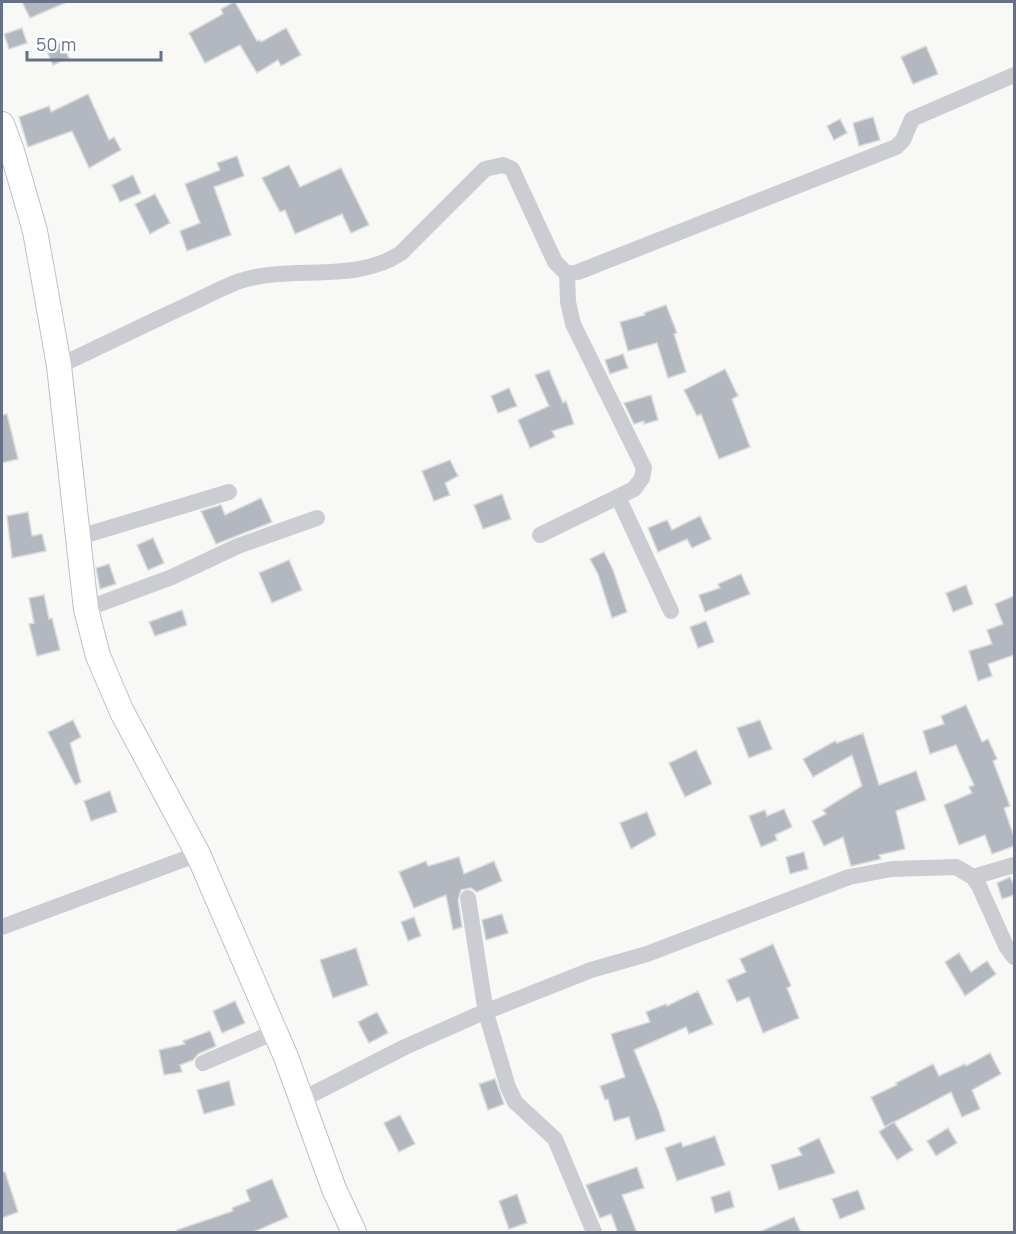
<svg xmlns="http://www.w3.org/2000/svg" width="1016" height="1234" font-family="Manrope,sans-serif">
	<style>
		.building { fill: #b3b8c0; stroke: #dadbd8; stroke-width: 1.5 }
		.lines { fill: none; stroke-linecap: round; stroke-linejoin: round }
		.secondary-casing { stroke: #bdc0c6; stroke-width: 26 }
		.minor { stroke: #cccdd2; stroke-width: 16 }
		.secondary { stroke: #fff; stroke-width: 24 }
	</style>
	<rect width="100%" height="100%" fill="#f8f9f6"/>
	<g class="building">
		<polygon points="22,2 67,2 30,18"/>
		<polygon points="234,2 235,2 257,41 260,40 261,42 286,28 301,55 281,66 278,60 257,73 240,45 205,63 189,33 223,14 221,9"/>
		<polygon points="22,28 27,43 9,49 4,34"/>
		<polygon points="62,42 69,58 53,65 46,49"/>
		<polygon points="926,46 938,74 913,84 901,57"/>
		<polygon points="88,94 109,140 114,137 121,150 89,168 72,131 28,147 19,117 49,106 51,112"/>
		<polygon points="873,117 880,140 859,146 853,123"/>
		<polygon points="840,119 847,133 834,140 827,126"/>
		<polygon points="237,156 244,176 214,187 231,235 187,251 180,231 200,223 185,184 220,170 217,163"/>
		<polygon points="289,165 300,187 341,168 369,225 351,233 342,214 295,234 285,210 280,212 262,178"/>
		<polygon points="133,175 141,193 120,202 112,185"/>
		<polygon points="155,194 170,223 150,234 135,204"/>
		<polygon points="666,305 677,333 674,334 686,372 668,378 657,343 628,351 620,322 645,315 644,313"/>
		<polygon points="623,354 628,368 610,374 605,360"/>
		<polygon points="725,369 738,396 732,399 750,447 719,459 701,414 697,416 684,390"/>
		<polygon points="549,370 563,403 566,401 574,424 552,431 555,437 530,448 518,420 549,406 535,375"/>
		<polygon points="509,388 517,406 498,413 491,396"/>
		<polygon points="651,395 658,420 644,424 644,421 634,424 624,403"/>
		<polygon points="7,414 18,459 2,463 2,415"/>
		<polygon points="450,460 458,476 445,483 450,495 434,501 422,471"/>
		<polygon points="502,494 511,519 483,529 474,505"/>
		<polygon points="261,498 272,522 216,544 201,511 221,505 225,515"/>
		<polygon points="28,512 32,536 42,534 46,551 12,558 7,516"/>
		<polygon points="700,516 711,539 692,548 687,539 658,552 648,528 667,520 672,530"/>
		<polygon points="153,538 164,563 148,570 137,545"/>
		<polygon points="604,552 613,570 627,612 612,618 598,574 590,559"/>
		<polygon points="289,560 302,590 272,603 259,573"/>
		<polygon points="109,564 116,584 100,589 96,568"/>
		<polygon points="741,574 750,594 705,612 699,595 720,588 718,584"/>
		<polygon points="966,585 973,604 953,612 946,593"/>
		<polygon points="44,595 49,619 52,618 60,650 37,656 29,624 34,623 29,598"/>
		<polygon points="1014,596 1014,655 988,664 992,676 978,681 969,651 992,644 987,630 1003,624 995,604"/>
		<polygon points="182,610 187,625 155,636 149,622"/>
		<polygon points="706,621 714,642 698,648 690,627"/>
		<polygon points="966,705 982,742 988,739 997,759 993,761 1010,806 1004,808 1014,837 1014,846 992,854 985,835 959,845 944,805 972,793 969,787 974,785 956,745 930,754 923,731 944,724 941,716"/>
		<polygon points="73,720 81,737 70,743 81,782 75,785 48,732"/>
		<polygon points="760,720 772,749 749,758 737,728"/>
		<polygon points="863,733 879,785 916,771 926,800 896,811 905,849 879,855 881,859 851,866 843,837 824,846 812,821 826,814 823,810 862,786 852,755 813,777 803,759 835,741 837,743"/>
		<polygon points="696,750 712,784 685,797 669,763"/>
		<polygon points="110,791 117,812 91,821 84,801"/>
		<polygon points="784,809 792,827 775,835 777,840 761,847 749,816 765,810 767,816"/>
		<polygon points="647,812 656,835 631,849 620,823"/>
		<polygon points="804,852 808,869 790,874 786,857"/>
		<polygon points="459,857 464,874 494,861 502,881 477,892 471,888 461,890 458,900 462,927 453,930 446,895 414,908 399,872 426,861 428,866"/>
		<polygon points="1010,877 1014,885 1014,895 1002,899 997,883"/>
		<polygon points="502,914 508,933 486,940 482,920"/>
		<polygon points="414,917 421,936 408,941 401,922"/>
		<polygon points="773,944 791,986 787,988 799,1018 763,1033 749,997 737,1002 727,980 746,972 740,959"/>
		<polygon points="356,948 368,985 333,998 320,960"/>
		<polygon points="959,953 971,972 987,961 996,974 965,996 945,962"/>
		<polygon points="698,991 713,1024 689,1034 686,1027 634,1050 659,1111 665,1131 636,1140 629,1117 614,1121 608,1099 605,1100 600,1086 625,1077 611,1034 650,1022 646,1012 666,1004 667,1006"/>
		<polygon points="235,1001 245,1023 222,1033 213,1011"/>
		<polygon points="377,1012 388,1033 369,1043 358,1022"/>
		<polygon points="210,1031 216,1046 198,1054 193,1060 180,1065 182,1072 164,1075 159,1050 185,1044 183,1041"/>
		<polygon points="990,1053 1001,1074 972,1090 980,1109 962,1117 951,1092 894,1122 913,1150 897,1160 879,1132 893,1122 885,1127 871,1097 897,1085 896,1083 933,1064 939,1076 965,1064 966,1066"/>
		<polygon points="495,1079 504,1104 488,1110 479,1084"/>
		<polygon points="229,1081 235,1105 204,1114 197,1090"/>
		<polygon points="400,1115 415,1144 399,1152 384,1123"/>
		<polygon points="948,1128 957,1143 936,1156 927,1141"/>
		<polygon points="715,1136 725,1165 677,1181 665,1148 681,1142 683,1147"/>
		<polygon points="819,1138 835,1173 779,1190 771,1165 802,1155 798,1148"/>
		<polygon points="637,1167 644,1188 622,1195 637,1233 618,1233 611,1214 600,1218 586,1185"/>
		<polygon points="2,1172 5,1172 18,1212 2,1218"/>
		<polygon points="272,1179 288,1217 251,1233 177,1233 177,1230 233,1211 232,1208 250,1201 246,1190"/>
		<polygon points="858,1190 865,1209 840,1219 832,1199"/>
		<polygon points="730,1191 734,1207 715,1213 711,1197"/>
		<polygon points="517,1194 527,1223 509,1229 499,1201"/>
		<polygon points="794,1217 801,1233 757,1233"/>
	</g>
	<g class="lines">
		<g class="secondary-casing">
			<polyline id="secondary" points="2,124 12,151 35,231 46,292 59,366 86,609 98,656 122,712 198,854 286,1057 334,1189 354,1232"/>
		</g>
		<g class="minor">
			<path d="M 59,366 C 101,346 142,326 183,307 C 201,299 219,289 237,282 C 290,263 354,285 401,253 L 485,169 L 503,165 L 512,169 L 555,262 L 567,274 L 578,272 L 896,147 L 903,140 L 912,119 L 1014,75"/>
			<polyline points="618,497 671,611"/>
			<polyline points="540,535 634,489 642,478 644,468 573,324 568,302 567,274"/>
			<polyline points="79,537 229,492"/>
			<polyline points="86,609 172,577 238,546 317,518"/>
			<polyline points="973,877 1014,865"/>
			<polyline points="468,898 486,1013 508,1087 515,1102 555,1139 594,1232"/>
			<polyline points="2,927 198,854"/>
			<polyline points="203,1063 275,1032"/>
			<polyline points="301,1100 405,1047 475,1016 591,970 647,954 849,877 892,869 956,867 973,877 979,886 1006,946 1014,957"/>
		</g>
		<use href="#secondary" class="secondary"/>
	</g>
	<rect width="1016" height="1234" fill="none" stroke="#667089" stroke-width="6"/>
	<path d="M27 51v9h134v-9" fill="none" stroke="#667089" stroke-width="3"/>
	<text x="36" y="51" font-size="18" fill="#667089" stroke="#ffffff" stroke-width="4.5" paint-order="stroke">50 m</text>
</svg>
